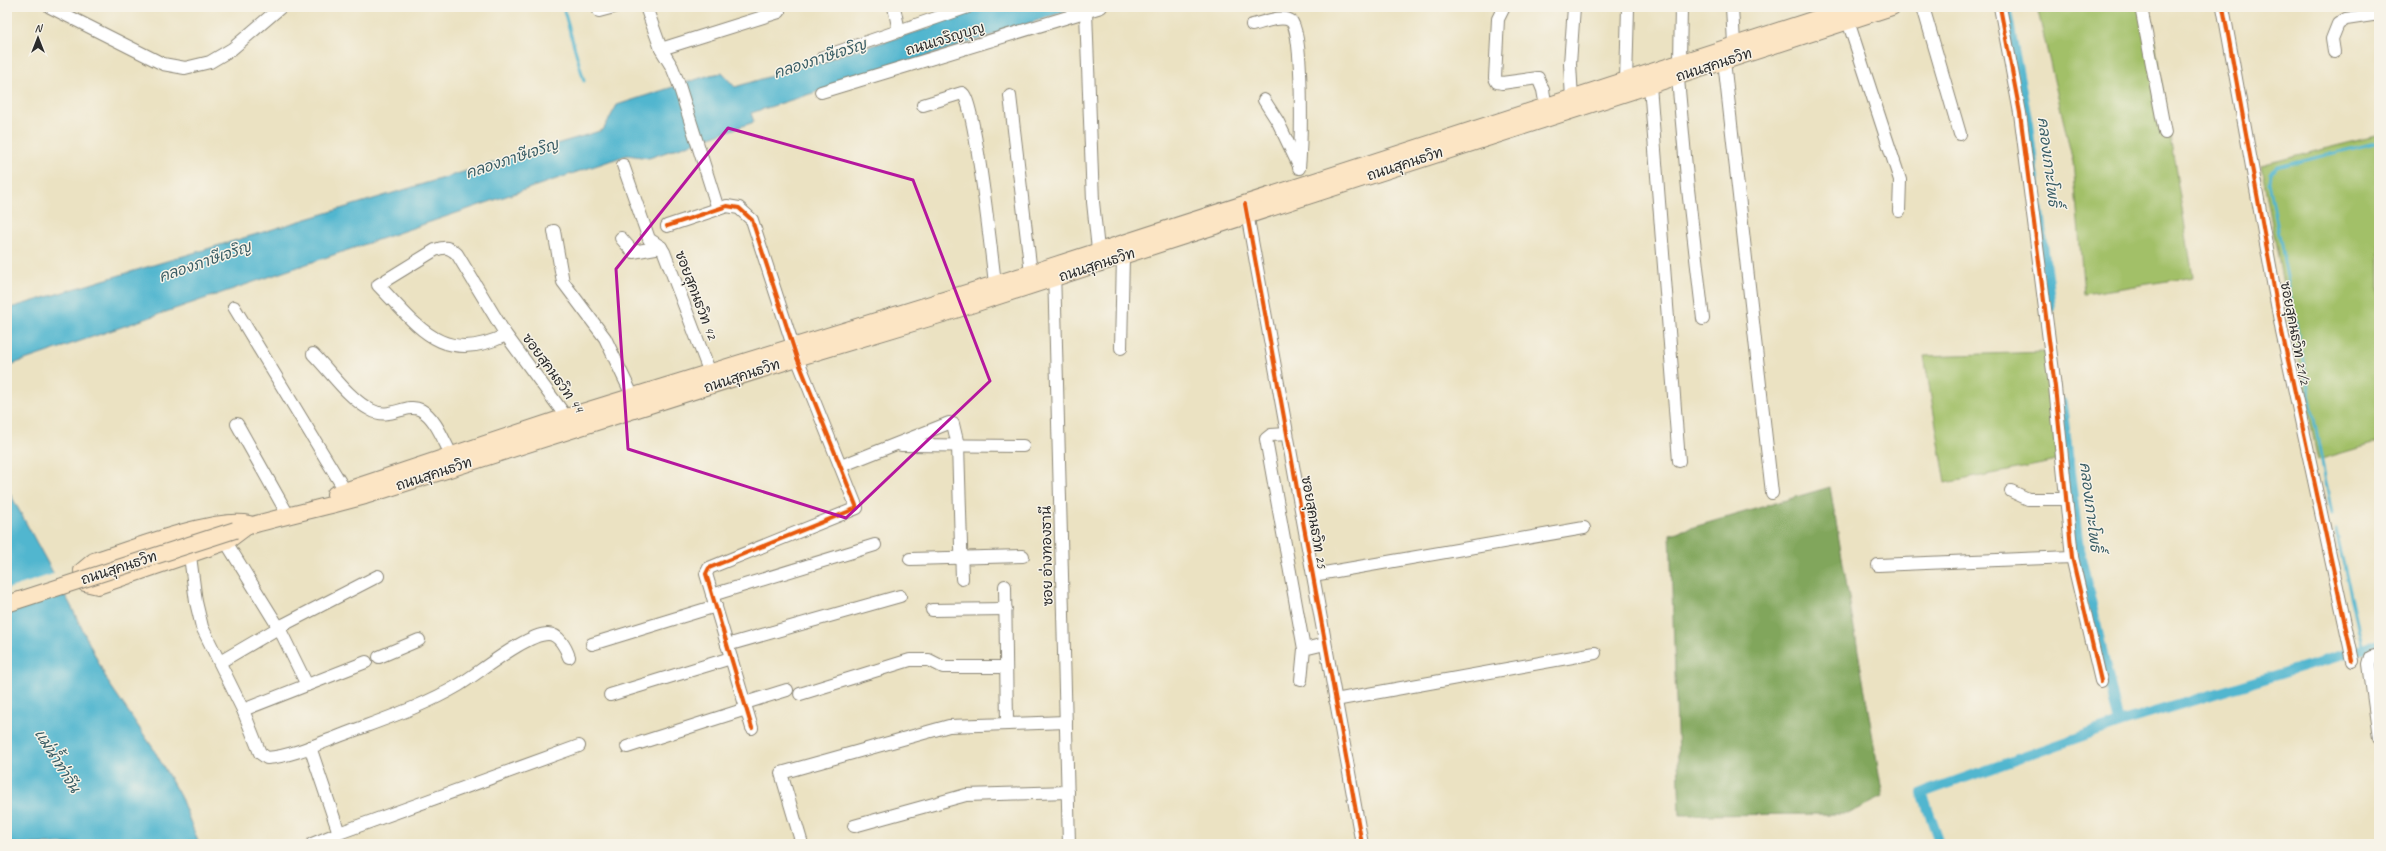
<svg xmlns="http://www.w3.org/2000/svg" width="2386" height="851" font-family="Caveat,'Playpen Sans Thai',sans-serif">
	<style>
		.green { fill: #a2c068; stroke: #66764a }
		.forest { fill: #81a65c; stroke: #566844 }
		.water { fill: #51b6cf; stroke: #3e707d }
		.pier { fill: #ebe2c2 }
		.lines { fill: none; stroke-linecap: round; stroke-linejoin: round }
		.stream { stroke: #51b6cf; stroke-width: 3 }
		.canal { stroke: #51b6cf; stroke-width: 10 }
		.minor-casing { stroke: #8b8676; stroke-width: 14 }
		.secondary-casing { stroke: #8b8676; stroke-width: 18 }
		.minor { stroke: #fff; stroke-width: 12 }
		.secondary { stroke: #fce5c4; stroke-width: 16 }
		.secondary-bridge-casing { stroke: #8b8676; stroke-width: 18; stroke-linecap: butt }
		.secondary-bridge { stroke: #fce5c4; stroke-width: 16 }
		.cycleway-casing { stroke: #f7f3e8; stroke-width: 6 }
		.cycleway { stroke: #e8590c; stroke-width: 4 }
		.marked { fill: none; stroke: #b5179e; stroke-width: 3; stroke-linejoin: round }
		.labels { text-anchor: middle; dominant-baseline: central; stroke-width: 3; stroke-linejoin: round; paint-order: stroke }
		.street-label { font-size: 14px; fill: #2b2b2b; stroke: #f7f3e8 }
		.water-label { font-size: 15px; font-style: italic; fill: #385c64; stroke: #f7f3e8 }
	</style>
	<rect width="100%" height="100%" fill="#f7f3e8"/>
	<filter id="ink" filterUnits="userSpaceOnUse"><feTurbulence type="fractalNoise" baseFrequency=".025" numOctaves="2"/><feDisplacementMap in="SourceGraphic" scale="8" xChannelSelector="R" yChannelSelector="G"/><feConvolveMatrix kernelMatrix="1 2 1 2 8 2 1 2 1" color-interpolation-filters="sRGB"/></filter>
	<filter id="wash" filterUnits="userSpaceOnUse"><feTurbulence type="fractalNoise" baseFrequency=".012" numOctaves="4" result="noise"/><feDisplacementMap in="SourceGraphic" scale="16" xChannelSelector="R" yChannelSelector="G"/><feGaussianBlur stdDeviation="0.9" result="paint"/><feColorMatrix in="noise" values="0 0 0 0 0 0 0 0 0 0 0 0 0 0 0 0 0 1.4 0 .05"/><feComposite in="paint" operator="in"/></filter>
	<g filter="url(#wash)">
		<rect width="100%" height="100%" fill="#ebe2c2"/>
		<g class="green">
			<polygon points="2037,7 2149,7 2193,277 2084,294 2073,162"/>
			<polygon points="2379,135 2379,442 2318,460 2289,317 2261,165"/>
			<polygon points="2046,352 2057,461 1946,483 1924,356"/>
		</g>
		<polygon class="forest" points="1830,487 1883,797 1848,814 1680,815 1670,534"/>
		<g class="water">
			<polygon points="978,7 1079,7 751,113 754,122 649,158 627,155 7,366 7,309 603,130 617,105 710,75 722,73 735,87 930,28 946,17"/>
			<polygon points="7,488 70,604 108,682 153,748 181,798 199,844 7,844"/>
		</g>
		<polygon class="pier" points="56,573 63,586 7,604 7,589"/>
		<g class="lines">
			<g class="stream">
				<polyline points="563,7 584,81"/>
				<polyline points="2332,514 2269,182 2270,173 2277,167 2379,142"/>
				<polyline points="2336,530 2363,649"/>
			</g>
			<g class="canal">
				<polyline points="2006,7 2028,124 2051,308"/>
				<polyline points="2062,403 2079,549 2119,723"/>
				<polyline points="1940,844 1922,793 2119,723 2379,644"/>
			</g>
		</g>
	</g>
	<g filter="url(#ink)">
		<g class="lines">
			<g class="minor-casing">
				<g id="minor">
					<polyline points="50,7 163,64 185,68 210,62 232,49 281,7"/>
					<polyline points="646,7 661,49 672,67 678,82 718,209"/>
					<polyline points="894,7 899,31"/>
					<polyline points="1504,7 1498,19 1495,78 1497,82 1502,83 1538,78 1543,90 1546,107"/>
					<polyline points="1732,7 1734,44"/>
					<polyline points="1923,7 1960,134"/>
					<polyline points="2000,7 2020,113 2055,387 2072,557 2101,681"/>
					<polyline points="2141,7 2165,133"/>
					<polyline points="2223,7 2282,332 2353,661"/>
					<polyline points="599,11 614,7"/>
					<polyline points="1086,12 1093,202 1099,259"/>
					<polyline points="1848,21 1900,180 1899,211"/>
					<path d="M 1252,25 C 1262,23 1282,14 1291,21 C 1304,31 1301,147 1299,168"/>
					<polyline points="661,49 779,12"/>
					<polyline points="2334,52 2332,39 2338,24 2346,19 2379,14"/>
					<polyline points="823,57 968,7"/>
					<polyline points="1680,61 1681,7"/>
					<polyline points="1724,61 1772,493"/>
					<polyline points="1677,68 1688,189 1703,319"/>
					<polyline points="1626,81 1628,7"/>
					<polyline points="1650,85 1679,461"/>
					<polyline points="821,92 1101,7"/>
					<polyline points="1010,96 1031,273"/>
					<polyline points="1572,99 1570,64 1574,7"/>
					<polyline points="1264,100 1278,122 1299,166"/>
					<path d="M 923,105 L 962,93 C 975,97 993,268 996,292"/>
					<polyline points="623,165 649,239 661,247 664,252 710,373"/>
					<polyline points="1246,208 1362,844"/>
					<polyline points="667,226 727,206 739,208 752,220 797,358 857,508 709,568 706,574 752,728"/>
					<polyline points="554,231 563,282 605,338 633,397"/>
					<polyline points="621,238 633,252 661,247"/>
					<polyline points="1054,269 1069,844"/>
					<polyline points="234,307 349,497"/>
					<path d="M 506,335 C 442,366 419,327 378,285 L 435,250 C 445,246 449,247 457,254 L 506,335 L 570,422"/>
					<polyline points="1121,348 1123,256"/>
					<path d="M 313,354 C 330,371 350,400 371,410 C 390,421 406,402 421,410 C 436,418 444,442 452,456"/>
					<polyline points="237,424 288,515"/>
					<polyline points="1287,434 1271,435 1266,439 1304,649"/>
					<polyline points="901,445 1023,446"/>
					<polyline points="841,466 949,423 953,424 958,445 962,579"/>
					<polyline points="2011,491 2028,499 2066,499"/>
					<polyline points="226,542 279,628 307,685"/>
					<path d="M 190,556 L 196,602 L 202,627 L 243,710 L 260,753 L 267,758 C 292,756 318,744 342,735 C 381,720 422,707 459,685 C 479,673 526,634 548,634 C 559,634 566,648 569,657"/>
					<polyline points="910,559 1023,556"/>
					<polyline points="1878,565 2072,557"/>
					<polyline points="1313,575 1584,528"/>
					<polyline points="1005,586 1007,723"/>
					<polyline points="712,595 875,545"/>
					<polyline points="932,610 1006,609"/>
					<polyline points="592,644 716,606"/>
					<polyline points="727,645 900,596"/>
					<polyline points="2379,655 2371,657 2369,664 2379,738"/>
					<polyline points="379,657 419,640"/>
					<polyline points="220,662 285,624 378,576"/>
					<polyline points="1301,680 1304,649 1325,644"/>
					<polyline points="800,694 910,660 929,660 943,667 1006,667"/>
					<polyline points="610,695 731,658"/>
					<polyline points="1335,700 1595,653"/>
					<polyline points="745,703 787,690"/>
					<polyline points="243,710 366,662"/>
					<polyline points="310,747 339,833 579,746"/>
					<polyline points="627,747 746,709"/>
					<polyline points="854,826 966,795 1068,792"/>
					<polyline points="312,844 339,833"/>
					<polyline points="802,844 781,773 949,726 1066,722"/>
				</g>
			</g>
			<g class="secondary-casing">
				<g id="secondary">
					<polyline points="335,494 566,417 1031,273 1852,7"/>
					<path d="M 246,527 L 226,542 L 98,586 L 85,583 L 82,571 L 94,561 C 129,550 216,516 249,524"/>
					<path d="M 235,530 C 278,517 322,508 365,496 L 797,358 L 946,313 L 1892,7"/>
				</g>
			</g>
			<use href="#minor" class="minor"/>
			<use href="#secondary" class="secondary"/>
			<g class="secondary-bridge-casing">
				<polyline id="secondary-bridge" points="7,604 235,530"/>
			</g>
			<use href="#secondary-bridge" class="secondary-bridge"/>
			<g class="cycleway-casing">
				<g id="cycleway">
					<polyline points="2000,7 2020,113 2055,387 2072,557 2101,681"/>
					<polyline points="2223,7 2282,332 2353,661"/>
					<polyline points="1245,204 1362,844"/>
					<polyline points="667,226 727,206 739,208 752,220 797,358 857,508 709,568 706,574 752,728"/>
				</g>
			</g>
			<use href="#cycleway" class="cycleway"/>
		</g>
	</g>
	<path class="marked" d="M 728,128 L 913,180 L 990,381 L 846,518 L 628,449 L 616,269 Z"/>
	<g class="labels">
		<g class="street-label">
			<text transform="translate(945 39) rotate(-17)">ถนนเจริญบุญ</text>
			<text transform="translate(1714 65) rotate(-18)">ถนนสุคนธวิท</text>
			<text transform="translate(1405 164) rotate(-18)">ถนนสุคนธวิท</text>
			<text transform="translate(1097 265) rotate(-18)">ถนนสุคนธวิท</text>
			<text transform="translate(696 295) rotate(69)">ซอยสุคนธวิท 42</text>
			<text transform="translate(2295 333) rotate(79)">ซอยสุคนธวิท 21/2</text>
			<text transform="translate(553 373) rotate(54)">ซอยสุคนธวิท 44</text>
			<text transform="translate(742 376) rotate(-18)">ถนนสุคนธวิท</text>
			<text transform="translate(434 474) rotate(-18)">ถนนสุคนธวิท</text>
			<text transform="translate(1314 522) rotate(80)">ซอยสุคนธวิท 25</text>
			<text transform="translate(1047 556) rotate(-91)">ซอย อ่างทองธานี</text>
			<text transform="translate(119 568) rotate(-18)">ถนนสุคนธวิท</text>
		</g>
		<g class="water-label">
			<text transform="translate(820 59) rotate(-18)">คลองภาษีเจริญ</text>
			<text transform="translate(512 159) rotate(-18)">คลองภาษีเจริญ</text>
			<text transform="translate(2048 162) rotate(83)">คลองเกาะโพธิ์</text>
			<text transform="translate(205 262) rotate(-19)">คลองภาษีเจริญ</text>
			<text transform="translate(2090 507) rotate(83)">คลองเกาะโพธิ์</text>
			<text transform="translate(57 761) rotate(58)">แม่น้ำท่าจีน</text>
		</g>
	</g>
	<rect width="2386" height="851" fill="none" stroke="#f7f3e8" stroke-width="24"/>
	<g transform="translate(38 38)" stroke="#f7f3e8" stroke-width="3" paint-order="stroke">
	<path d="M0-3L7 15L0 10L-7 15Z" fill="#2b2b2b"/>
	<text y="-6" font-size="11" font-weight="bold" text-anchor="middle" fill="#2b2b2b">N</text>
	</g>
</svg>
